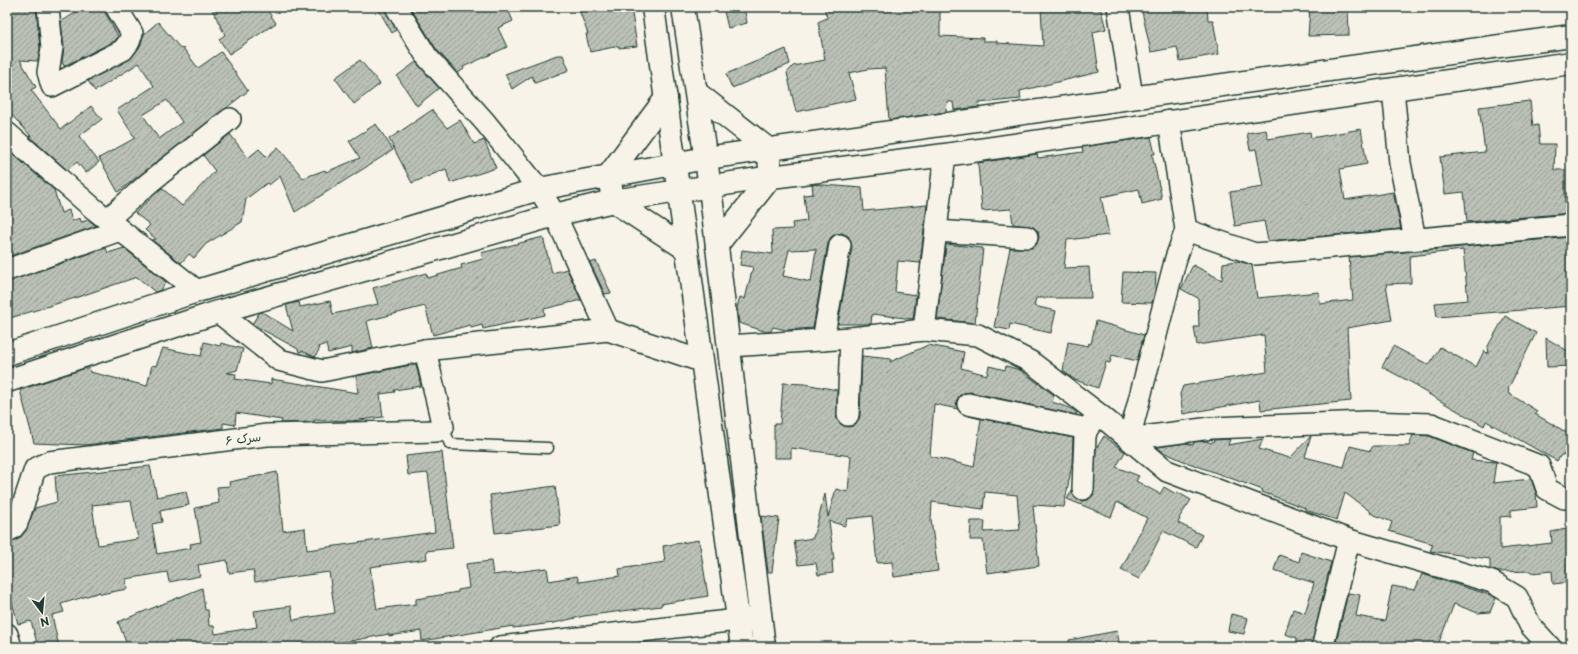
<svg xmlns="http://www.w3.org/2000/svg" width="1578" height="654" font-family="'Playpen Sans','Playpen Sans Arabic',sans-serif">
	<style>
		.building { fill: url(#building-hatch); stroke: #1f3d34; fill-rule: evenodd }
		.lines { fill: none; stroke-linecap: round; stroke-linejoin: round }
		.lane-casing { stroke: #1f3d34; stroke-width: 13 }
		.street-casing { stroke: #1f3d34; stroke-width: 24 }
		.secondary-casing { stroke: #1f3d34; stroke-width: 25 }
		.lane { stroke: #f7f3e8; stroke-width: 10 }
		.street { stroke: #f7f3e8; stroke-width: 21 }
		.secondary { stroke: #f7f3e8; stroke-width: 22 }
		.labels { text-anchor: middle; dominant-baseline: central; stroke-width: 3; stroke-linejoin: round; paint-order: stroke }
		.street-label { font-size: 12px; fill: #1f3d34; stroke: #f7f3e8 }
	</style>
	<defs>
		<pattern id="building-hatch" width="6" height="6" patternUnits="userSpaceOnUse"><rect width="6" height="6" fill="#bbc1b6"/><path d="M-1 1l2-2M0 6l6-6M5 7l2-2" fill="none" stroke="#979e95"/></pattern>
	</defs>
	<rect width="100%" height="100%" fill="#f7f3e8"/>
	<filter id="ink" filterUnits="userSpaceOnUse"><feTurbulence type="fractalNoise" baseFrequency=".025" numOctaves="2"/><feDisplacementMap in="SourceGraphic" scale="8" xChannelSelector="R" yChannelSelector="G"/><feConvolveMatrix kernelMatrix="1 2 1 2 8 2 1 2 1" color-interpolation-filters="sRGB"/></filter>
	<g filter="url(#ink)">
		<g class="building">
			<polygon points="7,7 36,7 40,48 38,61 20,60 36,87 31,90 61,129 91,106 102,119 79,136 99,162 86,173 77,162 67,170 29,136 31,136 7,110"/>
			<polygon points="84,7 102,7 118,36 115,41 64,66 62,62 64,47 61,22"/>
			<polygon points="211,7 265,7 276,23 229,54 219,39 225,35"/>
			<polygon points="377,7 384,7 396,30 392,33"/>
			<polygon points="410,7 507,7 513,21 498,28 507,47 463,67 464,69 458,73 437,50"/>
			<polygon points="578,7 631,7 637,46 619,48 619,46 590,52 586,34 588,34"/>
			<polygon points="723,7 744,7 747,23 728,28"/>
			<polygon points="824,7 940,7 940,36 983,38 983,41 997,41 997,43 1043,46 1041,7 1100,7 1106,29 1093,32 1099,72 1020,91 1021,99 978,103 979,107 954,110 953,102 947,102 946,112 889,120 885,68 868,69 849,73 856,99 796,112 787,73 793,66 825,60 818,22 827,18"/>
			<polygon points="1141,7 1207,7 1208,20 1213,20 1219,54 1180,61 1177,47 1151,52"/>
			<polygon points="1310,7 1348,7 1349,35 1308,36"/>
			<path d="M 158,22 L 181,49 L 183,48 L 198,68 L 221,52 L 248,91 L 118,192 L 99,158 L 135,138 L 117,110 L 154,86 L 139,63 L 95,91 L 88,81 L 132,57 L 140,46 L 144,34 ZM 167,100 L 182,122 L 159,139 L 143,115 Z"/>
			<polygon points="786,49 790,64 732,88 726,74"/>
			<polygon points="557,55 563,55 569,70 535,83 532,76 512,89 505,74"/>
			<polygon points="360,60 380,84 354,104 335,78"/>
			<polygon points="416,62 439,88 417,106 397,76"/>
			<polygon points="1530,101 1533,126 1538,125 1540,144 1555,144 1554,170 1565,170 1565,203 1571,202 1571,213 1467,222 1464,192 1445,194 1440,157 1485,152 1479,107"/>
			<polygon points="432,110 447,128 460,120 474,144 484,140 496,168 450,183 446,169 412,183 389,139"/>
			<polygon points="376,124 393,150 295,212 280,176 269,185 267,183 246,199 242,222 206,244 194,258 189,254 181,263 152,240 156,239 145,230 150,225 135,213 162,188 182,206 215,171 203,155 230,134 248,158 259,149 267,157 278,147 303,178 325,170 326,172 360,158 349,141"/>
			<polygon points="1361,129 1367,164 1340,169 1345,200 1393,192 1401,229 1268,241 1264,221 1235,226 1230,192 1263,187 1256,149 1250,150 1247,133 1266,130 1268,139 1310,132 1311,138"/>
			<polygon points="1151,137 1155,154 1152,154 1162,199 1142,204 1139,189 1101,197 1109,235 1067,240 1064,268 1089,267 1091,298 1036,298 1034,306 1056,311 1051,333 1010,324 1009,330 994,327 1010,248 1032,248 1037,244 1039,237 1038,231 1033,227 1013,224 1011,209 982,211 978,163 1037,154 1038,158 1083,152 1082,147"/>
			<polygon points="7,149 54,190 61,213 69,210 72,221 80,218 81,222 89,220 96,226 7,257"/>
			<path d="M 812,184 L 862,188 L 864,211 L 927,205 L 920,263 L 898,261 L 895,292 L 916,295 L 913,319 L 872,314 L 871,324 L 838,324 L 852,247 L 851,241 L 848,236 L 842,233 L 836,234 L 831,237 L 828,243 L 813,328 L 786,330 L 773,327 L 771,331 L 767,332 L 739,323 L 737,307 L 740,297 L 745,299 L 753,267 L 740,265 L 742,250 L 773,254 L 772,230 L 793,229 L 792,223 L 807,221 L 804,195 L 813,194 ZM 816,249 L 811,282 L 783,276 L 789,250 Z"/>
			<polygon points="543,237 552,273 567,269 581,300 544,309 545,315 483,329 482,325 471,328 470,325 433,335 425,306 367,321 373,348 352,353 352,347 328,353 326,344 318,347 320,348 315,357 302,351 299,352 298,349 252,324 259,313 262,312 293,331 286,305 299,302 300,307 330,301 333,314 378,304 373,288 426,273 428,278 462,268 461,265 483,259 481,253"/>
			<polygon points="1571,237 1571,306 1437,317 1435,303 1468,300 1463,250 1410,256 1411,283 1386,284 1392,320 1347,328 1351,401 1261,410 1260,400 1183,414 1180,394 1183,386 1267,372 1264,335 1197,345 1194,327 1199,327 1198,298 1181,289 1193,265 1222,280 1223,263 1238,261 1252,265 1257,298 1319,292 1320,304 1353,300 1349,257"/>
			<polygon points="946,244 983,248 975,323 937,319"/>
			<polygon points="106,248 108,253 124,248 166,282 161,290 155,292 137,277 75,298 7,319 7,282"/>
			<polygon points="596,261 611,293 605,294 590,263"/>
			<polygon points="1123,272 1156,273 1155,291 1152,303 1121,302"/>
			<polygon points="1505,316 1536,333 1508,389 1509,390 1508,393 1537,411 1535,414 1571,435 1571,454 1561,455 1557,461 1486,421 1484,426 1418,388 1418,386 1382,367 1393,346 1429,365 1440,347 1476,367 1484,351 1489,354 1488,346"/>
			<polygon points="1096,321 1144,335 1137,361 1112,355 1110,363 1106,362 1098,388 1075,380 1063,371 1068,342 1088,346 1089,343 1091,344"/>
			<polygon points="1546,338 1571,353 1571,366 1547,367"/>
			<polygon points="204,342 220,346 221,343 243,349 237,370 227,373 236,374 235,379 271,384 271,379 358,393 356,376 416,364 421,386 394,390 395,392 380,394 383,417 352,421 314,420 314,422 281,423 282,420 236,413 235,425 223,423 223,428 85,445 34,443 20,390 89,367 90,372 147,386 152,365 156,366 163,348 201,356"/>
			<polygon points="928,345 964,352 961,368 987,375 989,366 1005,370 1006,366 1020,370 1054,395 1052,402 1072,409 1077,413 1076,415 970,392 964,393 959,396 956,402 958,409 934,404 930,456 974,467 981,419 969,416 1073,438 1072,464 1064,507 1033,505 1039,566 987,573 983,540 970,540 971,521 985,521 984,532 1020,530 1017,495 985,492 983,509 932,502 931,520 938,571 894,577 892,562 877,563 872,516 847,519 845,526 829,521 834,560 832,560 833,573 818,575 816,563 798,565 794,541 813,538 825,494 828,517 836,489 848,492 851,456 791,448 791,458 774,458 774,424 780,424 783,383 805,384 837,390 837,420 842,425 847,427 853,426 858,422 860,415 862,356 891,359 890,362"/>
			<polygon points="1413,435 1429,436 1473,453 1471,460 1496,462 1493,483 1531,479 1536,493 1537,507 1511,510 1511,516 1500,517 1500,549 1552,543 1551,532 1571,528 1571,582 1553,584 1552,571 1531,573 1531,571 1498,572 1490,569 1490,559 1430,551 1433,544 1389,531 1392,522 1370,513 1371,512 1345,493 1337,520 1305,510 1305,508 1262,492 1263,490 1186,462 1163,452 1157,447 1187,443 1193,445 1194,442 1206,441 1211,443 1214,440 1230,439 1228,445 1263,439 1259,449 1290,458 1311,436 1305,457 1344,467 1350,446 1370,451 1373,446 1409,446"/>
			<polygon points="1104,436 1125,452 1116,467 1139,476 1136,481 1160,494 1164,487 1176,494 1177,492 1191,500 1179,518 1180,519 1178,523 1202,535 1196,547 1163,531 1139,579 1121,570 1147,518 1117,502 1111,517 1067,499 1072,491 1076,499 1082,501 1088,500 1093,495 1096,449"/>
			<path d="M 442,452 L 453,548 L 426,551 L 427,559 L 370,567 L 377,609 L 416,604 L 416,599 L 458,592 L 458,590 L 469,588 L 466,564 L 491,561 L 493,575 L 547,568 L 549,581 L 577,576 L 579,582 L 620,576 L 619,569 L 665,562 L 663,546 L 699,540 L 708,596 L 661,604 L 661,606 L 584,616 L 554,623 L 513,628 L 513,626 L 422,641 L 421,631 L 389,636 L 389,634 L 317,647 L 128,647 L 118,622 L 202,588 L 205,610 L 208,610 L 209,626 L 214,626 L 215,634 L 257,627 L 254,611 L 291,606 L 293,620 L 335,613 L 329,572 L 255,582 L 253,570 L 229,573 L 227,560 L 198,565 L 200,576 L 169,582 L 167,572 L 126,579 L 127,589 L 101,594 L 100,592 L 61,604 L 64,612 L 52,615 L 59,647 L 38,647 L 31,621 L 18,624 L 7,584 L 7,543 L 19,539 L 26,530 L 35,508 L 57,502 L 55,476 L 150,466 L 157,497 L 186,491 L 189,505 L 160,511 L 162,522 L 152,524 L 157,554 L 191,548 L 190,544 L 201,542 L 195,508 L 219,503 L 217,487 L 230,486 L 229,482 L 277,472 L 283,531 L 305,528 L 307,550 L 435,532 L 428,473 L 408,475 L 406,456 ZM 131,501 L 138,539 L 98,545 L 92,505 Z"/>
			<polygon points="555,486 560,525 495,533 490,495"/>
			<polygon points="761,516 779,518 772,572 768,572"/>
			<polygon points="1301,552 1331,562 1311,647 1296,647 1297,638 1285,634 1293,609 1305,613 1314,583 1274,570 1279,555 1299,562"/>
			<polygon points="1422,574 1490,595 1496,598 1490,612 1478,613 1454,604 1437,647 1335,647 1348,593 1360,595 1356,616 1385,621 1392,586 1415,590"/>
			<polygon points="1231,614 1248,618 1244,634 1228,631"/>
			<polygon points="1117,631 1120,647 1069,647 1069,640"/>
		</g>
		<g class="lines">
			<g class="lane-casing">
				<polyline id="lane" points="443,427 450,444 548,448"/>
			</g>
			<g class="street-casing">
				<g id="street">
					<polyline points="48,7 52,48 48,72 52,86 123,50 129,42 132,33 116,7"/>
					<polyline points="396,7 427,57 485,122 539,189 555,215 608,330"/>
					<polyline points="1118,7 1132,97"/>
					<polyline points="1393,89 1400,163 1415,239"/>
					<polyline points="1169,121 1186,230 1176,258 1129,439 1211,428 1366,422 1431,424 1539,466 1547,489 1564,498 1571,498"/>
					<polyline points="7,133 94,209 197,291"/>
					<polyline points="108,219 150,182 230,119"/>
					<polyline points="1186,230 1255,254 1571,225"/>
					<polyline points="936,231 1027,237"/>
					<polyline points="7,270 120,230"/>
					<polyline points="218,312 279,360 322,371 425,350 608,330 701,361"/>
					<polyline points="924,330 945,155"/>
					<polyline points="823,340 840,245"/>
					<polyline points="729,346 851,338 924,330 978,335 1031,362 1100,415 1167,471 1349,540 1492,582 1517,597 1530,625 1550,647"/>
					<polyline points="968,404 1087,429"/>
					<polyline points="848,415 851,338"/>
					<polyline points="1083,489 1085,436 1087,429 1096,418"/>
					<polyline points="7,531 13,528 17,523 35,469 49,462 267,435 437,431 443,427 425,350"/>
					<polyline points="7,634 11,647"/>
					<polyline points="1323,645 1349,540"/>
					<polyline points="500,647 755,618"/>
				</g>
			</g>
			<g class="secondary-casing">
				<g id="secondary">
					<polyline points="653,7 742,647"/>
					<polyline points="683,7 710,187 764,647"/>
					<polyline points="697,93 768,149 771,177 717,245"/>
					<polyline points="666,98 609,175 613,201 686,249"/>
					<polyline points="7,354 197,291 539,189 706,158 1571,36"/>
					<polyline points="7,381 218,312 555,215 613,201 771,177 945,155 1571,63"/>
				</g>
			</g>
			<use href="#lane" class="lane"/>
			<use href="#street" class="street"/>
			<use href="#secondary" class="secondary"/>
		</g>
	</g>
	<g class="labels">
		<g class="street-label">
			<text transform="translate(243 438) rotate(-7)">سرک ۶</text>
		</g>
	</g>
	<rect width="1578" height="654" fill="none" stroke="#f7f3e8" stroke-width="24"/>
	<rect x="12" y="12" width="1554" height="630" fill="none" stroke="#1f3d34" stroke-width="1.5" filter="url(#ink)"/>
	<g transform="translate(42 612) rotate(164)" stroke="#f7f3e8" stroke-width="3" paint-order="stroke">
	<path d="M0-3L7 15L0 10L-7 15Z" fill="#1f3d34"/>
	<text y="-6" font-size="11" font-weight="bold" text-anchor="middle" fill="#1f3d34">N</text>
	</g>
</svg>
